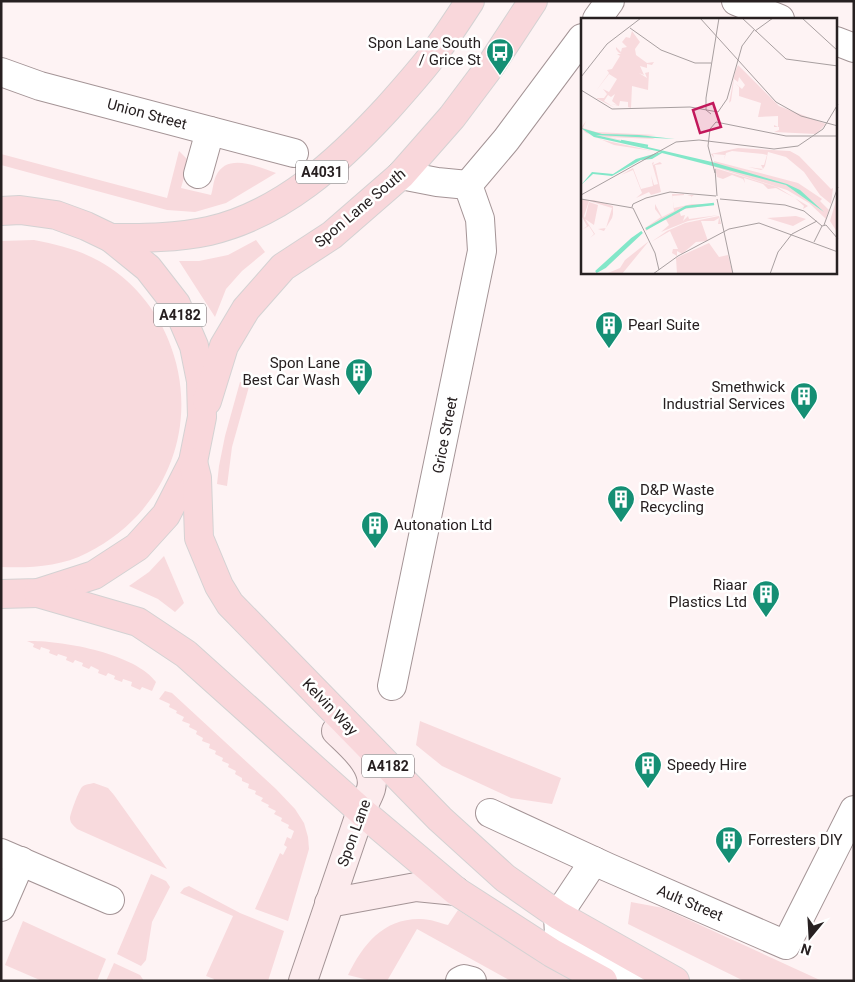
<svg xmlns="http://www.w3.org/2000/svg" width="855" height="982" font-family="Roboto,sans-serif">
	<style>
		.green { fill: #f8dadd }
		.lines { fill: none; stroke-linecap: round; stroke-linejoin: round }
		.street-casing { stroke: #a49496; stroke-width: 30 }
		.secondary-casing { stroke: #a49496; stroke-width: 30 }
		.primary-casing { stroke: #d4d2d3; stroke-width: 30 }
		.street { stroke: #fff; stroke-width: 28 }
		.secondary { stroke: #fcebed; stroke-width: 28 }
		.primary { stroke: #f9d7db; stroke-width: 28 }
		.labels { text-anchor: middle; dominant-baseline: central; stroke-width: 5; stroke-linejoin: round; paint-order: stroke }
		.shield { fill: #fff; stroke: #686364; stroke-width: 1 }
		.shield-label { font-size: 14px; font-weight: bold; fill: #272021 }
		.poi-label { font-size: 15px; fill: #272021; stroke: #fff; text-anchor: start }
		.street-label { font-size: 15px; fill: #272021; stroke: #fff }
		.inset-river { fill: none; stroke: #83e7c9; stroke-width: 2.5 }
		.inset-road { fill: none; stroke: #a89fa0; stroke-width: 1 }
		.view { fill: #c2185b; fill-opacity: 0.15; stroke: #c2185b; stroke-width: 2.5 }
		.inset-edge { fill: none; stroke: #272021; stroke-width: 2.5 }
	</style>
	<rect width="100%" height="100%" fill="#fef3f4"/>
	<g class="green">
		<path d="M 179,151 L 187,159 L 186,170 L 181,188 L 211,195 C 213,190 213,182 216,176 C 227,152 258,167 276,173 L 226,203 L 195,212 L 167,210 L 1,165 L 1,154 L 167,198 Z"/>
		<path d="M 34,240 C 58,245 77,249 99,261 C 129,277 155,307 168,339 C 203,423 167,513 87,553 C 60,567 30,568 1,567 L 1,241 Z"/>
		<polygon points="256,240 265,252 242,271 226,289 215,317 179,261 199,261 228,255"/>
		<polygon points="240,382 250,383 232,447 227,486 217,484 219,466 225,436"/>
		<polygon points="164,556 184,603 175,612 158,599 129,586 149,572"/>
		<path d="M 27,641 C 60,640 135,653 156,682 L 152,691 L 142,687 L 140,690 L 131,686 L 132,682 L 123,679 L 122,682 L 114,679 L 115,676 L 108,673 L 106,676 L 98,673 L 99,670 L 91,666 L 89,669 L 82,666 L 83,663 L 75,660 L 73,663 L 66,660 L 67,657 L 58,654 L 57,656 L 49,653 L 50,650 L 41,647 L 40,650 L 33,647 L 34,644 Z"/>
		<polygon points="165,691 172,693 276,789 295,809 304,823 308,837 309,849 288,921 255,909 280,853 283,855 287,847 284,845 287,837 291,839 294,831 288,828 289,825 281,821 282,818 274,814 276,811 268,807 269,805 261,801 263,798 255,794 256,791 248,788 249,784 242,781 242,778 235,774 236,771 228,767 229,764 222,761 223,758 215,754 216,751 209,748 210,744 202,741 203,738 196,734 197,731 189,727 190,724 182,721 184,717 176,713 177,711 169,707 170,704 159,699"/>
		<polygon points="420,721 561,778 552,804 511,798 442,766 416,745"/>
		<path d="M 94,783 L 108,788 L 114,795 L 167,869 L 77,829 C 74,826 70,823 70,818 C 70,814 79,790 82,787 C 85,784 90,784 94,783 Z"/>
		<polygon points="151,874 166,881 170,887 152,922 146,960 141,966 117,954"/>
		<polygon points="189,886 240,913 284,931 268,981 213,981 214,979 206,976 233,916 180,893 184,888"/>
		<polygon points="631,902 663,908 822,981 744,981 628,924"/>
		<path d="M 458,910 L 526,953 L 573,981 L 511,981 L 417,929 L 387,981 L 372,981 L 348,975 C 363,944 384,918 421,919 C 430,919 440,923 448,925 Z"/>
		<polygon points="23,921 106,959 97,981 42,981 5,965"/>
		<polygon points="114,963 140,975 144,981 106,981"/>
	</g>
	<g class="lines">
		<g class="street-casing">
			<g id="street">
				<polyline points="736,1 780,19"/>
				<polyline points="597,19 610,1"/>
				<polyline points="836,41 854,48"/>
				<polyline points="1,72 40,86 294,153"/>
				<polyline points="198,174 210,131"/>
				<polyline points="401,175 437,182 468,185"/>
				<polyline points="468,185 506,140 582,38"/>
				<polyline points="392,686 482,251 480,219 468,185"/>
				<polyline points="490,813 607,867 786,945 854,810"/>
				<polyline points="1,853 110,900"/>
				<polyline points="594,861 558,915 559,936 575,947 639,981"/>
				<polyline points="1,907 21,861"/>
				<polyline points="460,981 464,979 472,981"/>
			</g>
		</g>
		<g class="secondary-casing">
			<g id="secondary">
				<polyline points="329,903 416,887 456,891"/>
				<path d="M 303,981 L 361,811 C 364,804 369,796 371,789 C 377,766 350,745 336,731"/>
			</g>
		</g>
		<g class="primary-casing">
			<g id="primary">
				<polyline points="1,211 20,210 56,215 86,226 111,238 148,268 176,304 194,346 201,381 202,417 193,462 166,515 137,547 94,575 38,593 1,594"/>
				<path d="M 111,238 C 143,238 177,238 209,231 C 282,214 338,162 387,109 C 404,90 421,71 436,51 C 448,35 459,18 470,1"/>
				<polyline points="207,401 224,346 246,309 283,267 332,235 401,175 452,117 491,65 533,1"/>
				<polyline points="193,462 197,478 199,538 219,586 230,604 440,819 505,878 558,915 675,981"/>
				<polyline points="38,593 138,622 186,654 361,811 456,891 552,953 603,981"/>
			</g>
		</g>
		<use href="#street" class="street"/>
		<use href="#secondary" class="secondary"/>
		<use href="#primary" class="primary"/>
	</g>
	<defs>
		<g id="bus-pin" transform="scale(1.4375)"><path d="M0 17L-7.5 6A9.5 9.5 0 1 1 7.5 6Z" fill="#158f74" stroke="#fff"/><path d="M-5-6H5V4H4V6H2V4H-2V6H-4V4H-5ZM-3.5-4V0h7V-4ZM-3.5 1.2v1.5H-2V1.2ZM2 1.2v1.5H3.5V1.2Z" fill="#fff"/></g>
		<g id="building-pin" transform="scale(1.4375)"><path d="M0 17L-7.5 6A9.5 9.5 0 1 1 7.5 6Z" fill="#158f74" stroke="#fff"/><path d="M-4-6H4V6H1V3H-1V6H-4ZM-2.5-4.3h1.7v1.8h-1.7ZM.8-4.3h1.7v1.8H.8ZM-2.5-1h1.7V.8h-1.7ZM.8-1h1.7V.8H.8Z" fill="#fff"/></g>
	</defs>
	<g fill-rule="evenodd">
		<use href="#bus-pin" x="500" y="52"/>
		<use href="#building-pin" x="609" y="325"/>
		<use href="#building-pin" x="359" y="372"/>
		<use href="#building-pin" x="804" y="396"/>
		<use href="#building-pin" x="621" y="499"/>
		<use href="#building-pin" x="375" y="525"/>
		<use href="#building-pin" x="766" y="594"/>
		<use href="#building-pin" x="648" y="765"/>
		<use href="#building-pin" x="729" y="840"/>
	</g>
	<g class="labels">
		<g class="shield">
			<rect x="296" y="160.5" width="52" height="23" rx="4"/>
			<rect x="154" y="303.5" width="52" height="23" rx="4"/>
			<rect x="362" y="754.5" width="52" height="23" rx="4"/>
		</g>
		<g class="shield-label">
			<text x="322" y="172">A4031</text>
			<text x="180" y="315">A4182</text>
			<text x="388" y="766">A4182</text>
		</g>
		<g class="poi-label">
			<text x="481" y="43" text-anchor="end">Spon Lane South<tspan x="481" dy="17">/ Grice St</tspan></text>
			<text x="628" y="325">Pearl Suite</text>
			<text x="340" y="363" text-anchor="end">Spon Lane<tspan x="340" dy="17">Best Car Wash</tspan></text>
			<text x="785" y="387" text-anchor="end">Smethwick<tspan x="785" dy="17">Industrial Services</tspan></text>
			<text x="640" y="490">D&amp;P Waste<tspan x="640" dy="17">Recycling</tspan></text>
			<text x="394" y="525">Autonation Ltd</text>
			<text x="747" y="585" text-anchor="end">Riaar<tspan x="747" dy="17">Plastics Ltd</tspan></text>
			<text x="667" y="765">Speedy Hire</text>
			<text x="748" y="840">Forresters DIY</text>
		</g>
		<g class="street-label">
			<text transform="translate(147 114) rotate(15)">Union Street</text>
			<text transform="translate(360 208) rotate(-40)">Spon Lane South</text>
			<text transform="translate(445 435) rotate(-79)">Grice Street</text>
			<text transform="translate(330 707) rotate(46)">Kelvin Way</text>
			<text transform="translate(354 833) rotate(-70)">Spon Lane</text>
			<text transform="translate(690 903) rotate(23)">Ault Street</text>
		</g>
	</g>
	<g transform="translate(581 18)">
		<rect width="256" height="256" fill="#fef3f4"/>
		<path d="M 51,13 L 59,24 L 54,31 L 55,37 L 66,45 L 73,44 L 71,47 L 66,46 L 66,50 L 59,48 L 63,57 L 58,55 L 66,60 L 64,55 L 68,54 L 67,72 L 51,68 L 50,90 L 47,89 L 47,84 L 39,83 L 38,88 L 30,86 L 36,87 L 31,83 L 34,76 L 30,79 L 27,77 L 23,83 L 34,90 L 15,80 L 23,80 L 26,76 L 22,71 L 28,74 L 36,61 L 28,56 L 15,73 L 28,55 L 26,52 L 31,51 L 39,38 L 36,36 L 40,36 L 37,34 L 35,31 L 35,29 L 40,34 L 41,30 L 46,29 L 41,24 L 45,19 L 49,20 ZM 157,47 L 198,88 L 245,106 L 235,116 L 193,114 L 198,112 L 198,109 L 193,109 L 193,107 L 197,109 L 197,98 L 177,99 L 180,85 L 158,78 L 158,69 L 154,65 L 161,71 L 164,67 L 158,59 L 157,64 L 153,61 L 150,83 L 148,85 L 154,54 ZM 5,103 L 2,110 L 15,114 L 75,117 L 66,118 L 74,121 L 27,119 L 76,130 L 5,115 L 0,110 ZM 0,113 L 22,122 L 72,133 L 33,127 ZM 157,130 L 209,133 L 218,138 L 250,171 L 252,170 L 250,186 L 239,177 L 223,154 L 205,139 L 187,134 L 184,148 L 182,151 L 180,152 L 176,151 L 167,149 L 182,151 L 180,147 L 183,147 L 186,137 L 182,136 L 151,133 L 145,135 L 143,142 L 144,137 L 132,136 L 133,140 L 130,136 ZM 133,143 L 217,165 L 241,181 L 239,183 L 248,192 L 245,201 L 228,185 L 206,172 L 134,149 ZM 73,144 L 72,147 L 79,144 L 81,146 L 74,147 L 80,174 L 70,177 L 68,174 L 55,180 L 61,175 L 52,152 L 40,157 L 52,150 L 60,171 L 72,168 L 70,157 L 73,167 L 77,166 L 71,145 ZM 134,150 L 196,169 L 227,188 L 222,191 L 223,188 L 214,180 L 195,170 L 187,171 L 182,166 L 163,160 L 164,165 L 162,161 L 151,157 L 142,161 L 136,159 ZM 91,176 L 103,176 L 103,177 L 91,178 L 93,190 L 111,186 L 110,178 L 106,177 L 113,177 L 110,179 L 111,186 L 135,186 L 98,192 L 100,198 L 104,197 L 102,203 L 107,198 L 108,201 L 138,197 L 107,203 L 80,214 L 88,207 L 84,200 L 65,213 L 64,210 L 80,199 L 74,191 L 74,186 L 81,199 L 93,193 ZM 256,179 L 256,214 L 249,203 ZM 0,182 L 13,182 L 32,188 L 32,196 L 31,200 L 23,213 L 17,211 L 25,210 L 31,190 L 8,183 L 3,198 L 4,200 L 8,184 L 17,187 L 13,207 L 4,201 L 14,216 L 9,220 L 13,216 L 8,208 L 2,211 L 6,208 L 0,197 ZM 138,198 L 140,206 L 137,206 L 138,200 L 133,203 L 120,203 L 127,223 L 115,224 L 101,236 L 96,233 L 96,238 L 91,235 L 92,231 L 97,231 L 89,213 L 70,224 L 86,213 L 104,205 ZM 215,198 L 225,201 L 212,208 L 186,200 ZM 68,223 L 41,256 L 27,255 L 39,250 L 44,242 ZM 128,225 L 138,239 L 147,237 L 152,256 L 96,256 L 95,240 Z" fill="#f8dadd"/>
		<path d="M 0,110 L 21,116 L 58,117 L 94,121 L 15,117 L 131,144 L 206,166 L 219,172 L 243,194 L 205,167 L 81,135 L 71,141 L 60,142 L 31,158 L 12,156 L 0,167 L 11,154 L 32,156 L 55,141 L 80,134 L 13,119 Z" fill="#83e7c9"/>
		<path class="inset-river" d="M 40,123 L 67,128M 65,211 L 105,189 L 133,186M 61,214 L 24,249 L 15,254 L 51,221 Z"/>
		<path class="inset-road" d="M 119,0 L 195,84 L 220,98 L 257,108M 161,0 L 205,41 L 257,48M 221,0 L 257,33M 49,10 L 80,32 L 114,45 L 130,45M 174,13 L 192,0M 0,59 L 26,26 L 60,0M 0,72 L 31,91 L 109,89 L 137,94 L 146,81 L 161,28 L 173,12M 130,96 L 125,92 L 125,80 L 138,0M 135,104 L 205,118 L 257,118M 134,151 L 136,178M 134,155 L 127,128 L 129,111 L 135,104M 0,177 L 95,124 L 118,122 L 193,131 L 217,128 L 242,111 L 257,86M 0,181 L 52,190M 136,181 L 152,256M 139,181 L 204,187 L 223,193 L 241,208 L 233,224M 51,189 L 52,186 L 65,180 L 89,174 L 135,178M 52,190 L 74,235 L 78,252M 243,207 L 257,169M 241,208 L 245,207 L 257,221M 72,256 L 97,238 L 148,211 L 178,205 L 257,234M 189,256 L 197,234 L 211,216 L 236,203"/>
		<path class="view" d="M 132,85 L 140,109 L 119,115 L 112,92 Z"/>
		<rect width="256" height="256" class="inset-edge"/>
	</g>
	<rect width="855" height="982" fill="none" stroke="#272021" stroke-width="5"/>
	<g transform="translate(810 937) rotate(198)" stroke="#ffffff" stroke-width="4" paint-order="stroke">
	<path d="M0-4L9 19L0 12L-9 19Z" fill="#272021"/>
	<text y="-8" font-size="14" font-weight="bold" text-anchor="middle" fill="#272021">N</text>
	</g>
</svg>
